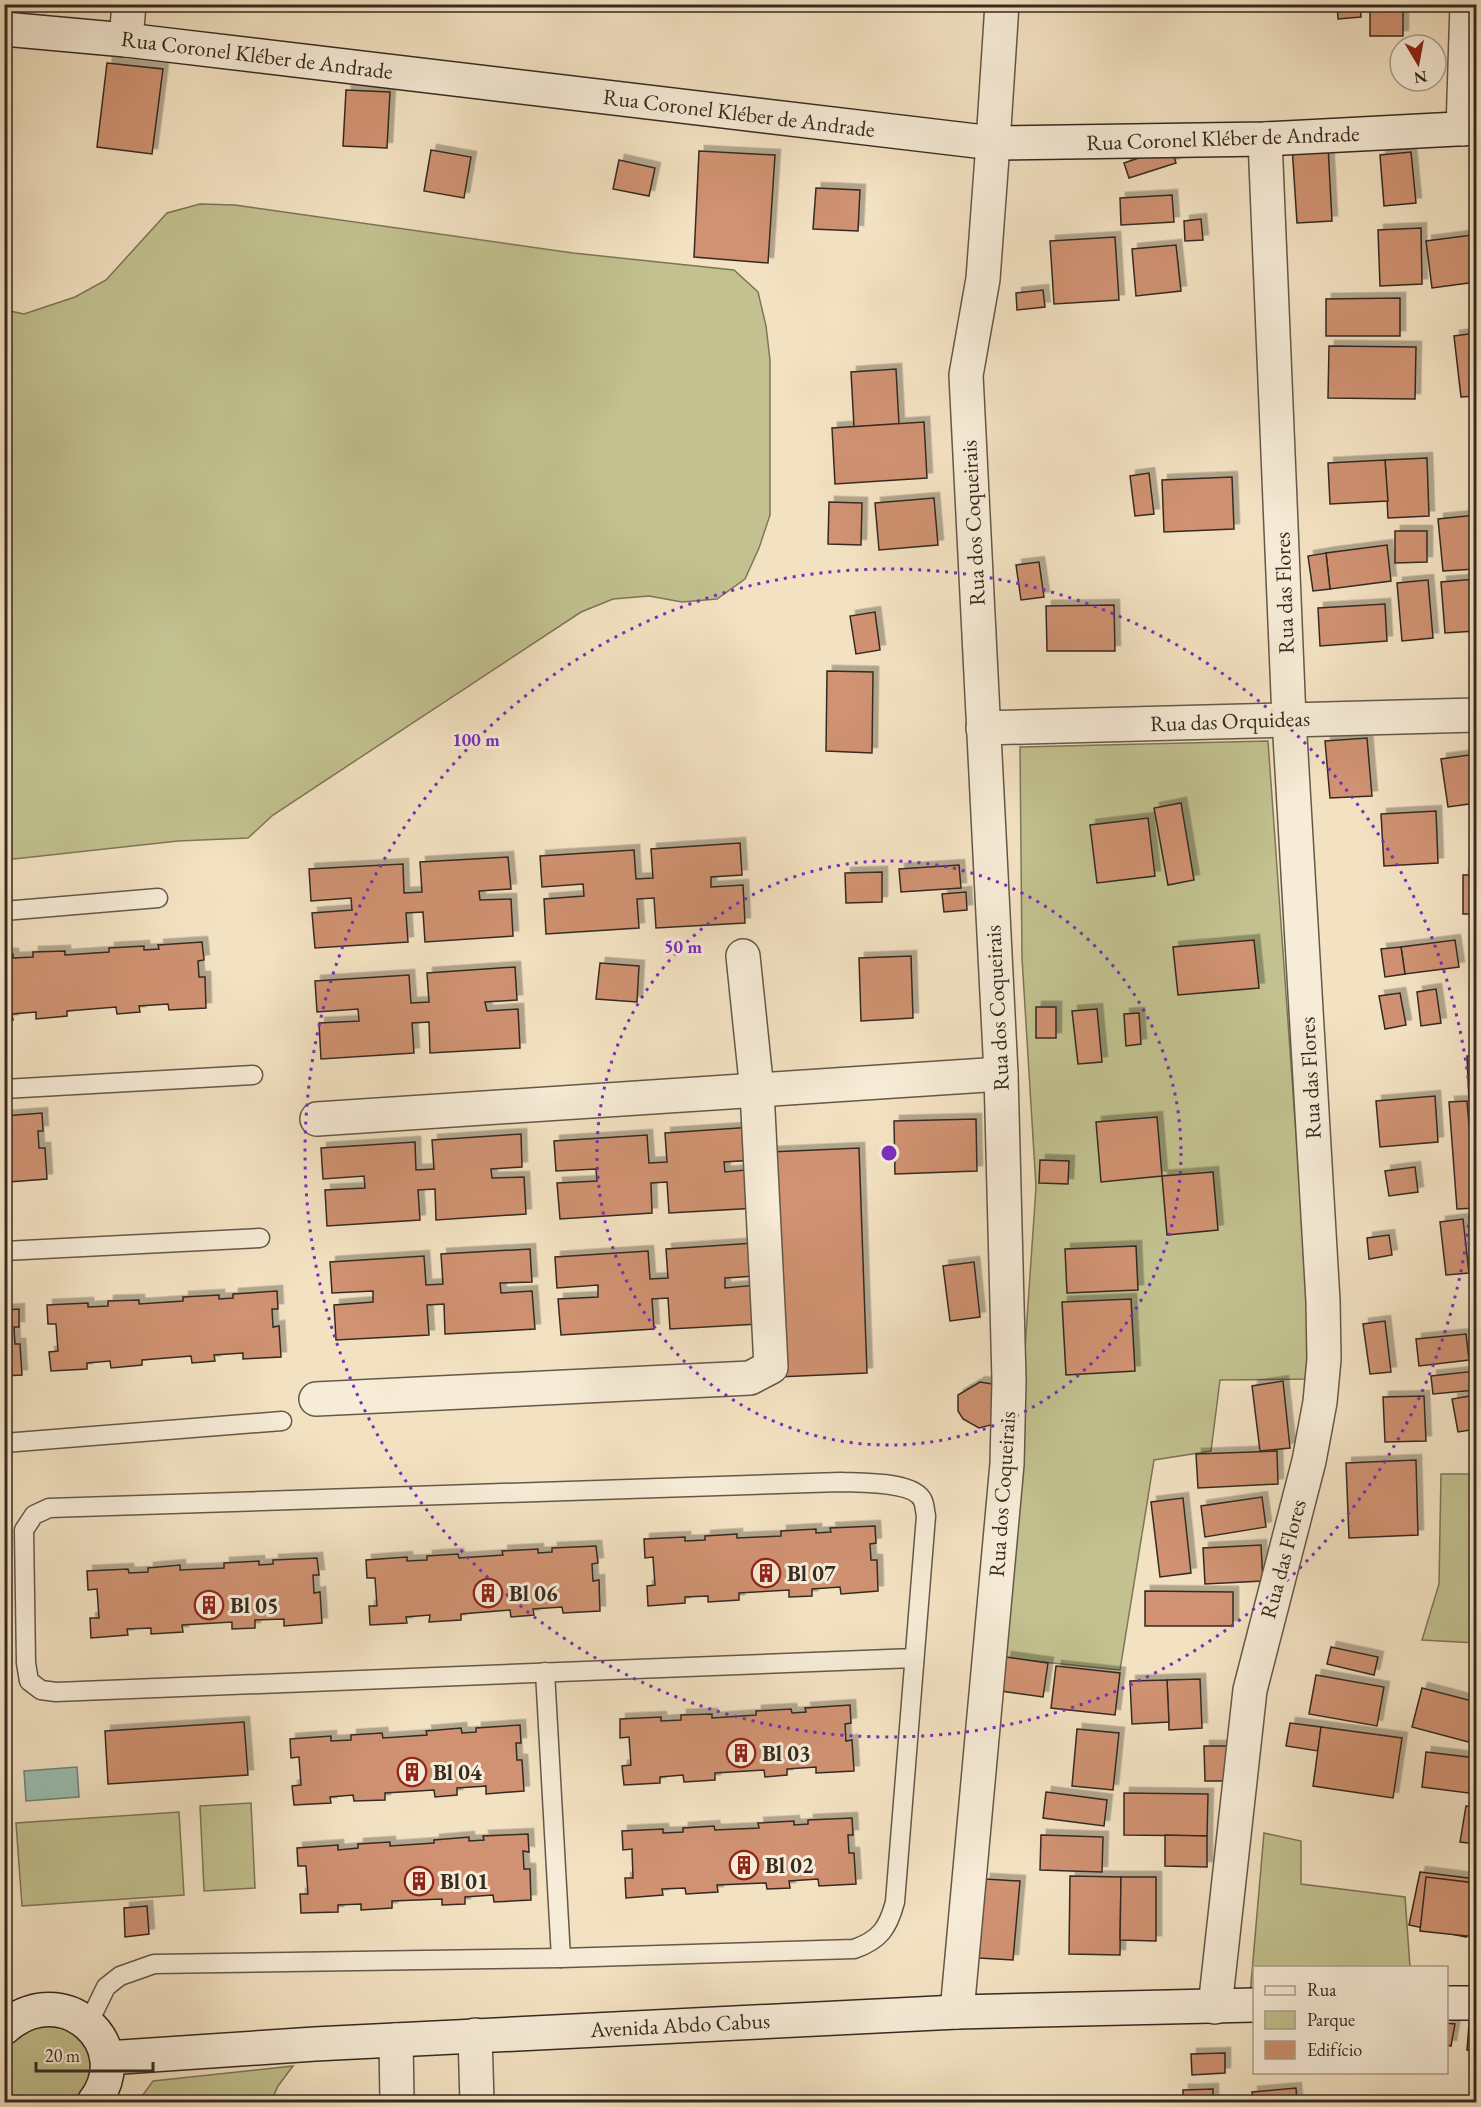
<svg xmlns="http://www.w3.org/2000/svg" width="1481" height="2107" font-family="'EB Garamond',serif">
	<style>
		.green { fill: #c2c18f; stroke: #7c7658; stroke-width: 1.5 }
		.water { fill: #9bbeb1; stroke: #738377; stroke-width: 1.5 }
		.building { fill: #d09272; stroke: #362a21; stroke-width: 1.5; filter: url(#shadow) }
		.lines { fill: none; stroke-linecap: round; stroke-linejoin: round }
		.service-casing { stroke: #655849; stroke-width: 21 }
		.minor-casing { stroke: #655849; stroke-width: 36 }
		.tertiary-casing { stroke: #655849; stroke-width: 36 }
		.secondary-casing { stroke: #362a21; stroke-width: 36 }
		.service { stroke: #f7ecd7; stroke-width: 18 }
		.minor { stroke: #f7ecd7; stroke-width: 33 }
		.tertiary { stroke: #f7ecd7; stroke-width: 33 }
		.secondary { stroke: #f7ecd7; stroke-width: 33 }
		.ring { fill: none; stroke: #7b2cbf; stroke-width: 3; stroke-dasharray: 3 6 }
		.labels { text-anchor: middle; dominant-baseline: central; stroke-width: 6; stroke-linejoin: round; paint-order: stroke }
		.street-label { font-size: 22px; fill: #362a21; stroke: #f7ecd7 }
		.poi-label { font-size: 22px; font-weight: bold; fill: #362a21; stroke: #f7ecd7; text-anchor: start }
		.centre { fill: #7b2cbf; stroke: #f7ecd7; stroke-width: 3 }
		.ring-label { font-size: 18px; text-anchor: middle; font-weight: bold; fill: #7b2cbf; stroke: #f7ecd7; stroke-width: 6; stroke-linejoin: round; paint-order: stroke }
	</style>
	<defs>
		<filter id="shadow"><feDropShadow dx="5.5" dy="-5.5" stdDeviation="0" flood-color="#0004"/></filter>
	</defs>
	<rect width="100%" height="100%" fill="#f3e2c2"/>
	<filter id="stains"><feTurbulence type="fractalNoise" baseFrequency=".00333" numOctaves="4"/><feColorMatrix values="0 0 0 0 .2 0 0 0 0 .09 0 0 0 0 .02 0 0 0 .5 -.17"/></filter>
	<radialGradient id="worn" r=".72"><stop offset=".6" stop-color="#630" stop-opacity="0"/><stop offset="1" stop-color="#630" stop-opacity=".3"/></radialGradient>
	<g class="green">
		<polygon points="200,204 235,205 573,253 734,270 758,292 766,326 770,360 770,515 759,548 745,579 717,599 682,602 649,596 613,599 581,612 273,815 248,838 178,841 5,860 5,310 24,314 75,297 106,280 167,213"/>
		<polygon points="1268,741 1304,1247 1310,1379 1220,1380 1211,1451 1154,1460 1120,1670 1004,1658 1036,1187 1022,958 1020,747"/>
		<polygon points="1441,1474 1476,1474 1476,1643 1422,1640 1439,1584"/>
		<polygon points="251,1803 255,1888 204,1891 200,1806"/>
		<polygon points="179,1812 184,1895 22,1906 16,1823"/>
		<polygon points="1264,1833 1301,1841 1301,1884 1405,1897 1410,1967 1254,1968 1254,1995 1250,1995"/>
		<path d="M 58,2024 L 83,2040 L 93,2068 L 84,2095 L 77,2102 L 18,2102 C 13,2096 7,2091 5,2083 C 0,2062 7,2034 29,2027 C 38,2024 49,2025 58,2024 Z"/>
		<polygon points="293,2066 278,2086 271,2102 141,2102 140,2099 153,2081"/>
	</g>
	<polygon class="water" points="77,1767 79,1797 26,1801 24,1771"/>
	<g class="building">
		<polygon points="444,4 516,4 516,10"/>
		<polygon points="1337,4 1360,4 1361,17 1338,19"/>
		<rect x="1370" y="4" width="33" height="32"/>
		<polygon points="107,63 163,69 152,154 97,147"/>
		<polygon points="346,90 390,92 387,148 343,146"/>
		<polygon points="1328,145 1332,221 1297,223 1292,146"/>
		<polygon points="1171,147 1176,163 1129,178 1124,163"/>
		<polygon points="431,150 471,157 464,198 424,191"/>
		<polygon points="699,151 775,155 768,263 694,257"/>
		<polygon points="1411,152 1416,203 1384,206 1380,155"/>
		<polygon points="619,160 655,168 649,196 613,189"/>
		<polygon points="816,188 860,190 858,231 813,229"/>
		<polygon points="1172,195 1174,222 1121,225 1120,198"/>
		<polygon points="1201,219 1203,240 1185,241 1184,221"/>
		<polygon points="1421,228 1422,284 1380,286 1378,230"/>
		<polygon points="1472,235 1476,282 1432,288 1426,241"/>
		<polygon points="1115,237 1119,300 1054,304 1050,241"/>
		<polygon points="1176,245 1181,291 1136,296 1132,249"/>
		<polygon points="1043,290 1045,307 1017,310 1016,293"/>
		<polygon points="1400,298 1400,336 1326,336 1326,299"/>
		<polygon points="1476,333 1476,396 1461,397 1454,336"/>
		<polygon points="1329,346 1416,347 1415,399 1328,398"/>
		<polygon points="896,369 899,424 854,427 851,372"/>
		<polygon points="924,422 927,478 835,484 832,428"/>
		<polygon points="1427,458 1429,516 1388,518 1385,460"/>
		<polygon points="1385,460 1388,501 1330,504 1328,463"/>
		<polygon points="1149,473 1154,514 1135,516 1130,476"/>
		<polygon points="1232,477 1234,529 1164,532 1162,480"/>
		<polygon points="934,498 938,545 879,550 875,503"/>
		<polygon points="829,502 862,503 861,545 828,544"/>
		<polygon points="1476,515 1476,569 1443,571 1438,519"/>
		<polygon points="1395,531 1427,531 1427,562 1395,563"/>
		<polygon points="1387,545 1391,581 1330,589 1326,553"/>
		<polygon points="1326,553 1330,589 1313,591 1308,556"/>
		<polygon points="1039,562 1044,597 1021,600 1016,565"/>
		<polygon points="1476,579 1476,631 1445,633 1441,582"/>
		<polygon points="1428,580 1433,638 1402,641 1397,583"/>
		<polygon points="1385,604 1387,641 1320,646 1318,608"/>
		<polygon points="1114,605 1115,651 1047,651 1046,606"/>
		<polygon points="875,612 880,650 856,654 850,616"/>
		<polygon points="827,671 873,672 872,753 826,751"/>
		<polygon points="1367,738 1372,796 1330,798 1325,741"/>
		<polygon points="1476,754 1476,803 1448,807 1441,759"/>
		<polygon points="1181,803 1194,880 1168,885 1154,808"/>
		<polygon points="1436,811 1438,863 1384,866 1381,814"/>
		<polygon points="1148,818 1155,876 1097,883 1090,825"/>
		<polygon points="740,843 742,875 711,877 711,887 743,885 745,923 656,928 654,898 637,899 639,928 546,934 544,899 584,896 583,884 542,887 540,856 634,850 636,879 653,878 651,849"/>
		<polygon points="508,857 511,889 479,891 480,900 511,899 513,936 425,942 423,912 406,913 408,942 315,948 312,913 352,910 351,898 311,901 309,869 403,864 404,893 422,892 420,862"/>
		<polygon points="959,865 961,888 901,892 899,869"/>
		<polygon points="882,872 882,902 846,903 845,873"/>
		<rect x="1463" y="875" width="13" height="39"/>
		<polygon points="966,892 967,910 944,912 942,894"/>
		<polygon points="1254,940 1259,988 1178,995 1173,947"/>
		<polygon points="1455,940 1459,967 1405,974 1401,947"/>
		<polygon points="202,942 204,960 198,961 199,977 205,977 206,1008 169,1010 168,1004 139,1006 140,1012 117,1014 116,1007 67,1011 67,1016 36,1019 36,1012 12,1014 13,1020 4,1021 4,954 13,954 13,958 33,957 33,952 65,951 65,955 109,952 109,948 144,946 144,950 159,949 158,945"/>
		<polygon points="1401,947 1405,974 1385,977 1381,949"/>
		<polygon points="911,956 913,1018 861,1021 859,958"/>
		<polygon points="600,963 639,966 637,1002 596,999"/>
		<polygon points="515,967 517,1000 485,1002 487,1011 518,1009 520,1048 430,1053 429,1022 412,1023 414,1053 321,1059 319,1023 359,1021 358,1009 317,1012 315,981 409,975 411,1003 429,1002 427,973"/>
		<polygon points="1436,989 1441,1023 1421,1026 1417,992"/>
		<polygon points="1400,993 1406,1025 1385,1029 1379,996"/>
		<rect x="1036" y="1007" width="20" height="31"/>
		<polygon points="1097,1009 1102,1062 1078,1064 1072,1011"/>
		<polygon points="1139,1013 1141,1044 1126,1046 1124,1014"/>
		<polygon points="1467,1056 1476,1056 1476,1100 1469,1101"/>
		<polygon points="1435,1096 1438,1142 1380,1147 1376,1101"/>
		<polygon points="1467,1101 1476,1208 1457,1209 1449,1102"/>
		<polygon points="42,1113 43,1131 38,1131 39,1148 45,1148 47,1179 9,1182 8,1175 4,1175 4,1116"/>
		<polygon points="1157,1117 1162,1176 1101,1182 1096,1122"/>
		<polygon points="976,1119 977,1171 895,1174 894,1121"/>
		<polygon points="753,1127 755,1160 724,1162 725,1172 756,1169 758,1208 669,1213 667,1182 651,1183 652,1213 560,1219 557,1183 597,1181 596,1169 556,1171 554,1141 647,1135 649,1163 667,1162 665,1133"/>
		<polygon points="521,1134 522,1167 491,1169 492,1178 524,1177 526,1214 436,1220 435,1189 418,1190 420,1220 327,1226 325,1190 365,1188 364,1176 323,1179 321,1148 415,1142 416,1170 434,1169 432,1140"/>
		<polygon points="859,1148 867,1373 778,1377 770,1152"/>
		<polygon points="1040,1160 1069,1161 1068,1184 1039,1183"/>
		<polygon points="1415,1167 1418,1192 1389,1196 1385,1171"/>
		<polygon points="1213,1172 1218,1230 1167,1235 1162,1176"/>
		<polygon points="1463,1219 1469,1273 1446,1275 1440,1222"/>
		<polygon points="1389,1235 1392,1255 1369,1259 1367,1238"/>
		<polygon points="754,1243 756,1276 725,1278 725,1288 757,1285 759,1324 670,1329 668,1298 652,1299 654,1329 561,1335 558,1299 598,1297 598,1285 557,1288 555,1257 648,1251 650,1279 668,1278 666,1249"/>
		<polygon points="1136,1246 1138,1290 1067,1293 1065,1249"/>
		<polygon points="530,1249 532,1282 500,1283 501,1293 532,1291 535,1329 445,1334 444,1304 427,1305 429,1335 336,1340 334,1305 373,1302 373,1291 332,1293 330,1262 424,1256 426,1285 443,1284 441,1254"/>
		<polygon points="974,1262 980,1317 950,1321 943,1266"/>
		<polygon points="277,1291 278,1309 272,1309 273,1327 279,1326 281,1357 243,1359 243,1353 214,1355 215,1361 192,1363 191,1356 142,1360 142,1365 111,1368 110,1361 87,1363 87,1369 51,1371 49,1352 58,1351 56,1324 48,1324 47,1305 88,1303 88,1307 108,1306 108,1301 139,1300 139,1304 183,1301 183,1297 219,1295 219,1299 233,1298 233,1294"/>
		<polygon points="1131,1299 1135,1371 1066,1375 1062,1302"/>
		<polygon points="19,1309 19,1327 14,1327 15,1344 20,1344 22,1375 4,1376 4,1310"/>
		<polygon points="1385,1321 1391,1372 1370,1374 1363,1324"/>
		<polygon points="1466,1334 1469,1360 1419,1366 1416,1339"/>
		<polygon points="1476,1371 1476,1390 1433,1394 1431,1376"/>
		<polygon points="1283,1381 1290,1448 1260,1451 1252,1386"/>
		<polygon points="980,1382 992,1384 1000,1393 995,1424 979,1428 963,1419 958,1411 958,1395"/>
		<polygon points="1476,1395 1476,1429 1458,1432 1452,1399"/>
		<polygon points="1424,1396 1426,1441 1385,1442 1383,1397"/>
		<polygon points="1277,1451 1278,1484 1198,1488 1196,1454"/>
		<polygon points="1416,1460 1418,1535 1349,1538 1346,1463"/>
		<polygon points="1262,1497 1266,1527 1205,1537 1201,1506"/>
		<polygon points="1183,1498 1191,1573 1160,1577 1151,1502"/>
		<polygon points="875,1526 876,1543 870,1544 871,1560 877,1560 878,1591 841,1594 840,1587 812,1589 812,1596 789,1597 789,1590 739,1593 739,1600 708,1602 708,1596 685,1597 685,1603 648,1606 647,1586 655,1585 653,1557 645,1558 644,1539 685,1537 685,1541 705,1540 705,1536 737,1534 737,1538 781,1536 781,1531 816,1529 816,1533 831,1532 830,1528"/>
		<polygon points="1261,1545 1263,1581 1205,1584 1203,1548"/>
		<polygon points="596,1546 598,1563 592,1564 593,1581 599,1580 600,1611 563,1613 562,1607 533,1609 534,1615 511,1617 510,1610 461,1614 461,1620 429,1622 430,1615 406,1617 407,1623 370,1625 369,1606 377,1606 375,1578 367,1578 366,1560 407,1557 407,1561 427,1560 427,1556 458,1554 459,1558 503,1555 502,1551 538,1549 538,1553 552,1552 552,1548"/>
		<polygon points="317,1558 319,1575 313,1575 314,1593 320,1592 322,1623 284,1626 284,1619 255,1620 255,1628 232,1629 232,1622 182,1625 183,1632 151,1634 151,1628 127,1629 128,1635 91,1638 90,1618 99,1618 97,1589 88,1590 87,1571 128,1569 129,1573 148,1572 148,1568 180,1565 180,1570 224,1568 224,1563 259,1561 259,1565 273,1564 273,1560"/>
		<polygon points="1145,1591 1233,1592 1233,1626 1145,1626"/>
		<polygon points="1331,1647 1378,1657 1374,1675 1327,1664"/>
		<polygon points="1006,1657 1048,1663 1043,1697 1001,1691"/>
		<polygon points="1056,1666 1120,1673 1115,1715 1051,1708"/>
		<polygon points="1316,1675 1384,1687 1377,1726 1309,1714"/>
		<polygon points="1200,1679 1202,1728 1169,1730 1167,1680"/>
		<polygon points="1167,1680 1169,1722 1132,1724 1130,1681"/>
		<polygon points="1422,1688 1476,1702 1476,1744 1412,1727"/>
		<polygon points="850,1705 851,1723 845,1724 846,1741 852,1740 854,1771 816,1773 816,1767 787,1769 787,1775 765,1777 764,1770 715,1773 715,1780 684,1782 683,1775 660,1777 660,1783 624,1785 622,1766 631,1765 629,1737 620,1738 620,1719 661,1717 661,1721 681,1720 681,1715 712,1714 712,1718 756,1715 756,1711 791,1709 792,1713 806,1712 805,1708"/>
		<polygon points="244,1722 248,1775 108,1784 105,1731"/>
		<polygon points="1290,1723 1321,1727 1318,1751 1286,1746"/>
		<polygon points="520,1725 521,1743 516,1743 517,1760 522,1760 524,1791 486,1794 486,1786 457,1788 457,1795 435,1797 434,1790 385,1793 385,1800 354,1801 353,1795 330,1797 331,1803 294,1805 292,1786 301,1785 299,1757 291,1758 290,1739 331,1736 331,1741 351,1740 351,1735 382,1733 383,1738 427,1735 426,1731 461,1728 462,1733 476,1732 476,1728"/>
		<polygon points="1321,1727 1402,1738 1393,1798 1313,1786"/>
		<polygon points="1077,1729 1119,1733 1113,1790 1072,1786"/>
		<polygon points="1204,1746 1230,1746 1230,1781 1205,1781"/>
		<polygon points="1426,1752 1476,1758 1476,1794 1422,1787"/>
		<polygon points="1046,1792 1107,1800 1104,1826 1043,1818"/>
		<polygon points="1124,1793 1208,1794 1207,1836 1124,1835"/>
		<polygon points="1466,1806 1476,1807 1476,1844 1460,1842"/>
		<polygon points="852,1818 853,1835 848,1835 849,1853 854,1853 856,1884 819,1886 818,1879 789,1881 790,1888 767,1889 766,1883 717,1885 718,1892 686,1894 685,1888 662,1889 663,1895 626,1898 625,1878 633,1878 632,1849 623,1850 622,1831 663,1829 663,1833 683,1832 683,1828 714,1826 715,1830 759,1828 758,1823 794,1821 794,1825 808,1824 808,1820"/>
		<polygon points="528,1834 529,1852 523,1851 524,1869 530,1869 531,1900 494,1902 493,1895 465,1897 465,1904 442,1905 442,1899 392,1901 392,1908 361,1910 361,1904 338,1905 338,1912 301,1913 300,1894 308,1894 306,1866 298,1866 297,1848 338,1845 338,1850 358,1848 358,1844 390,1842 390,1846 434,1843 434,1840 469,1837 469,1841 484,1840 483,1836"/>
		<polygon points="1041,1835 1103,1837 1102,1872 1040,1870"/>
		<polygon points="1165,1835 1207,1836 1207,1867 1165,1866"/>
		<polygon points="1420,1872 1476,1879 1466,1937 1409,1925"/>
		<polygon points="1070,1876 1121,1877 1120,1955 1069,1954"/>
		<polygon points="1121,1877 1156,1877 1156,1941 1120,1940"/>
		<polygon points="1426,1877 1476,1883 1476,1937 1420,1931"/>
		<polygon points="985,1879 1020,1881 1013,1960 979,1958"/>
		<polygon points="147,1906 149,1934 125,1937 124,1908"/>
		<polygon points="1470,2012 1476,2012 1476,2051 1467,2050"/>
		<polygon points="1446,2023 1455,2024 1451,2046 1446,2045"/>
		<polygon points="1225,2053 1225,2073 1192,2075 1191,2054"/>
		<polygon points="1296,2088 1297,2102 1253,2102 1252,2092"/>
		<polygon points="1213,2089 1213,2102 1183,2102 1183,2090"/>
	</g>
	<g class="lines">
		<g class="service-casing">
			<g id="service">
				<polyline points="4,911 158,898"/>
				<polyline points="4,1089 253,1075"/>
				<polyline points="4,1251 260,1238"/>
				<polyline points="4,1443 282,1421"/>
				<polyline points="545,1672 561,1958"/>
				<path d="M 88,2024 L 106,1987 L 120,1976 L 154,1964 L 561,1958 L 854,1949 C 880,1940 888,1928 895,1902 L 926,1516 C 925,1512 925,1506 923,1501 C 915,1481 860,1483 841,1482 L 49,1508 L 34,1515 L 24,1530 L 26,1663 L 29,1681 L 41,1690 L 56,1692 L 914,1658"/>
			</g>
		</g>
		<g class="minor-casing">
			<g id="minor">
				<polyline points="126,40 129,4"/>
				<polyline points="1463,129 1467,4"/>
				<polyline points="993,143 1002,4"/>
				<polyline points="983,728 1476,715"/>
				<polyline points="317,1119 1001,1074"/>
				<polyline points="316,1399 750,1378 771,1367 757,1091 743,956"/>
				<polyline points="1215,2007 1250,1690 1309,1461 1320,1402 1324,1359 1323,1301 1289,719 1265,139"/>
				<polyline points="475,2035 477,2102"/>
				<polyline points="396,2040 397,2102"/>
			</g>
		</g>
		<g class="tertiary-casing">
			<polyline id="tertiary" points="957,2012 1007,1464 1009,1381 1001,1074 966,375 983,279 993,143"/>
		</g>
		<g class="secondary-casing">
			<g id="secondary">
				<polyline points="4,29 126,40 993,143 1265,139 1476,128"/>
				<polyline points="1446,2003 1476,2003"/>
				<path d="M 4,2028 C 63,1976 138,2045 94,2102"/>
				<polyline points="107,2058 315,2044 957,2012 1254,2005"/>
			</g>
		</g>
		<use href="#service" class="service"/>
		<use href="#minor" class="minor"/>
		<use href="#tertiary" class="tertiary"/>
		<use href="#secondary" class="secondary"/>
	</g>
	<g class="ring">
		<circle cx="889" cy="1153" r="292"/>
		<circle cx="889" cy="1153" r="584"/>
	</g>
	<defs>
		<g id="building-ring" transform="scale(1.5)"><circle r="9.5" fill="#f7ecd7" stroke="#8f2418" stroke-width="1.5"/><path d="M-4-6H4V6H1V3H-1V6H-4ZM-2.5-4.3h1.7v1.8h-1.7ZM.8-4.3h1.7v1.8H.8ZM-2.5-1h1.7V.8h-1.7ZM.8-1h1.7V.8H.8Z" fill="#8f2418"/></g>
	</defs>
	<g fill-rule="evenodd">
		<use href="#building-ring" x="766" y="1573"/>
		<use href="#building-ring" x="488" y="1593"/>
		<use href="#building-ring" x="209" y="1605"/>
		<use href="#building-ring" x="741" y="1753"/>
		<use href="#building-ring" x="412" y="1772"/>
		<use href="#building-ring" x="744" y="1865"/>
		<use href="#building-ring" x="419" y="1881"/>
	</g>
	<g class="labels">
		<g class="street-label">
			<text transform="translate(257 55) rotate(7)">Rua Coronel Kléber de Andrade</text>
			<text transform="translate(739 113) rotate(7)">Rua Coronel Kléber de Andrade</text>
			<text transform="translate(1223 138) rotate(-2)">Rua Coronel Kléber de Andrade</text>
			<text transform="translate(973 523) rotate(-93)">Rua dos Coqueirais</text>
			<text transform="translate(1284 593) rotate(-92)">Rua das Flores</text>
			<text transform="translate(1230 721) rotate(-2)">Rua das Orquideas</text>
			<text transform="translate(997 1008) rotate(-93)">Rua dos Coqueirais</text>
			<text transform="translate(1310 1078) rotate(-93)">Rua das Flores</text>
			<text transform="translate(1002 1494) rotate(-86)">Rua dos Coqueirais</text>
			<text transform="translate(1283 1559) rotate(-75)">Rua das Flores</text>
			<text transform="translate(680 2025) rotate(-3)">Avenida Abdo Cabus</text>
		</g>
		<g class="poi-label">
			<text x="787" y="1573">Bl 07</text>
			<text x="509" y="1593">Bl 06</text>
			<text x="230" y="1605">Bl 05</text>
			<text x="762" y="1753">Bl 03</text>
			<text x="433" y="1772">Bl 04</text>
			<text x="765" y="1865">Bl 02</text>
			<text x="440" y="1881">Bl 01</text>
		</g>
	</g>
	<circle cx="889" cy="1153" r="9" class="centre"/>
	<g class="ring-label">
		<text x="476" y="746">100 m</text>
		<text x="683" y="953">50 m</text>
	</g>
	<rect width="1481" height="2107" fill="none" stroke="#f3e2c2" stroke-width="24"/>
	<rect x="6" y="6" width="1469" height="2095" fill="none" stroke="#362a21" stroke-width="3"/>
	<rect x="12" y="12" width="1457" height="2083" fill="none" stroke="#362a21" stroke-width="1.5"/>
	<rect x="1253" y="1966" width="195" height="108" fill="#f7ecd7" stroke="#aa9e8e" stroke-width="1.5"/>
	<rect x="1265" y="1986" width="30" height="9" fill="#f7ecd7" stroke="#aa9e8e" stroke-width="1.5"/>
	<text x="1307" y="1996" font-size="18" fill="#362a21">Rua</text>
	<rect x="1265" y="2011" width="30" height="18" fill="#c2c18f" stroke="#aa9e8e" stroke-width="1.5"/>
	<text x="1307" y="2026" font-size="18" fill="#362a21">Parque</text>
	<rect x="1265" y="2041" width="30" height="18" fill="#d09272" stroke="#aa9e8e" stroke-width="1.5"/>
	<text x="1307" y="2056" font-size="18" fill="#362a21">Edifício</text>
	<g transform="translate(1418 63) rotate(170)"><circle r="28" fill="#f7ecd7" stroke="#aa9e8e" stroke-width="1.5"/>
	<path d="M0-4.5L10 22L0 15L-10 22Z" fill="#8f2418"/>
	<text y="-9" font-size="16" font-weight="bold" text-anchor="middle" fill="#362a21">N</text>
	</g>
	<path d="M36 2062v9h117v-9" fill="none" stroke="#362a21" stroke-width="3"/>
	<text x="45" y="2062" font-size="18" fill="#362a21" stroke="#f7ecd7" stroke-width="4.5" paint-order="stroke">20 m</text>
	<rect width="100%" height="100%" filter="url(#stains)"/>
	<rect width="100%" height="100%" fill="url(#worn)"/>
</svg>
